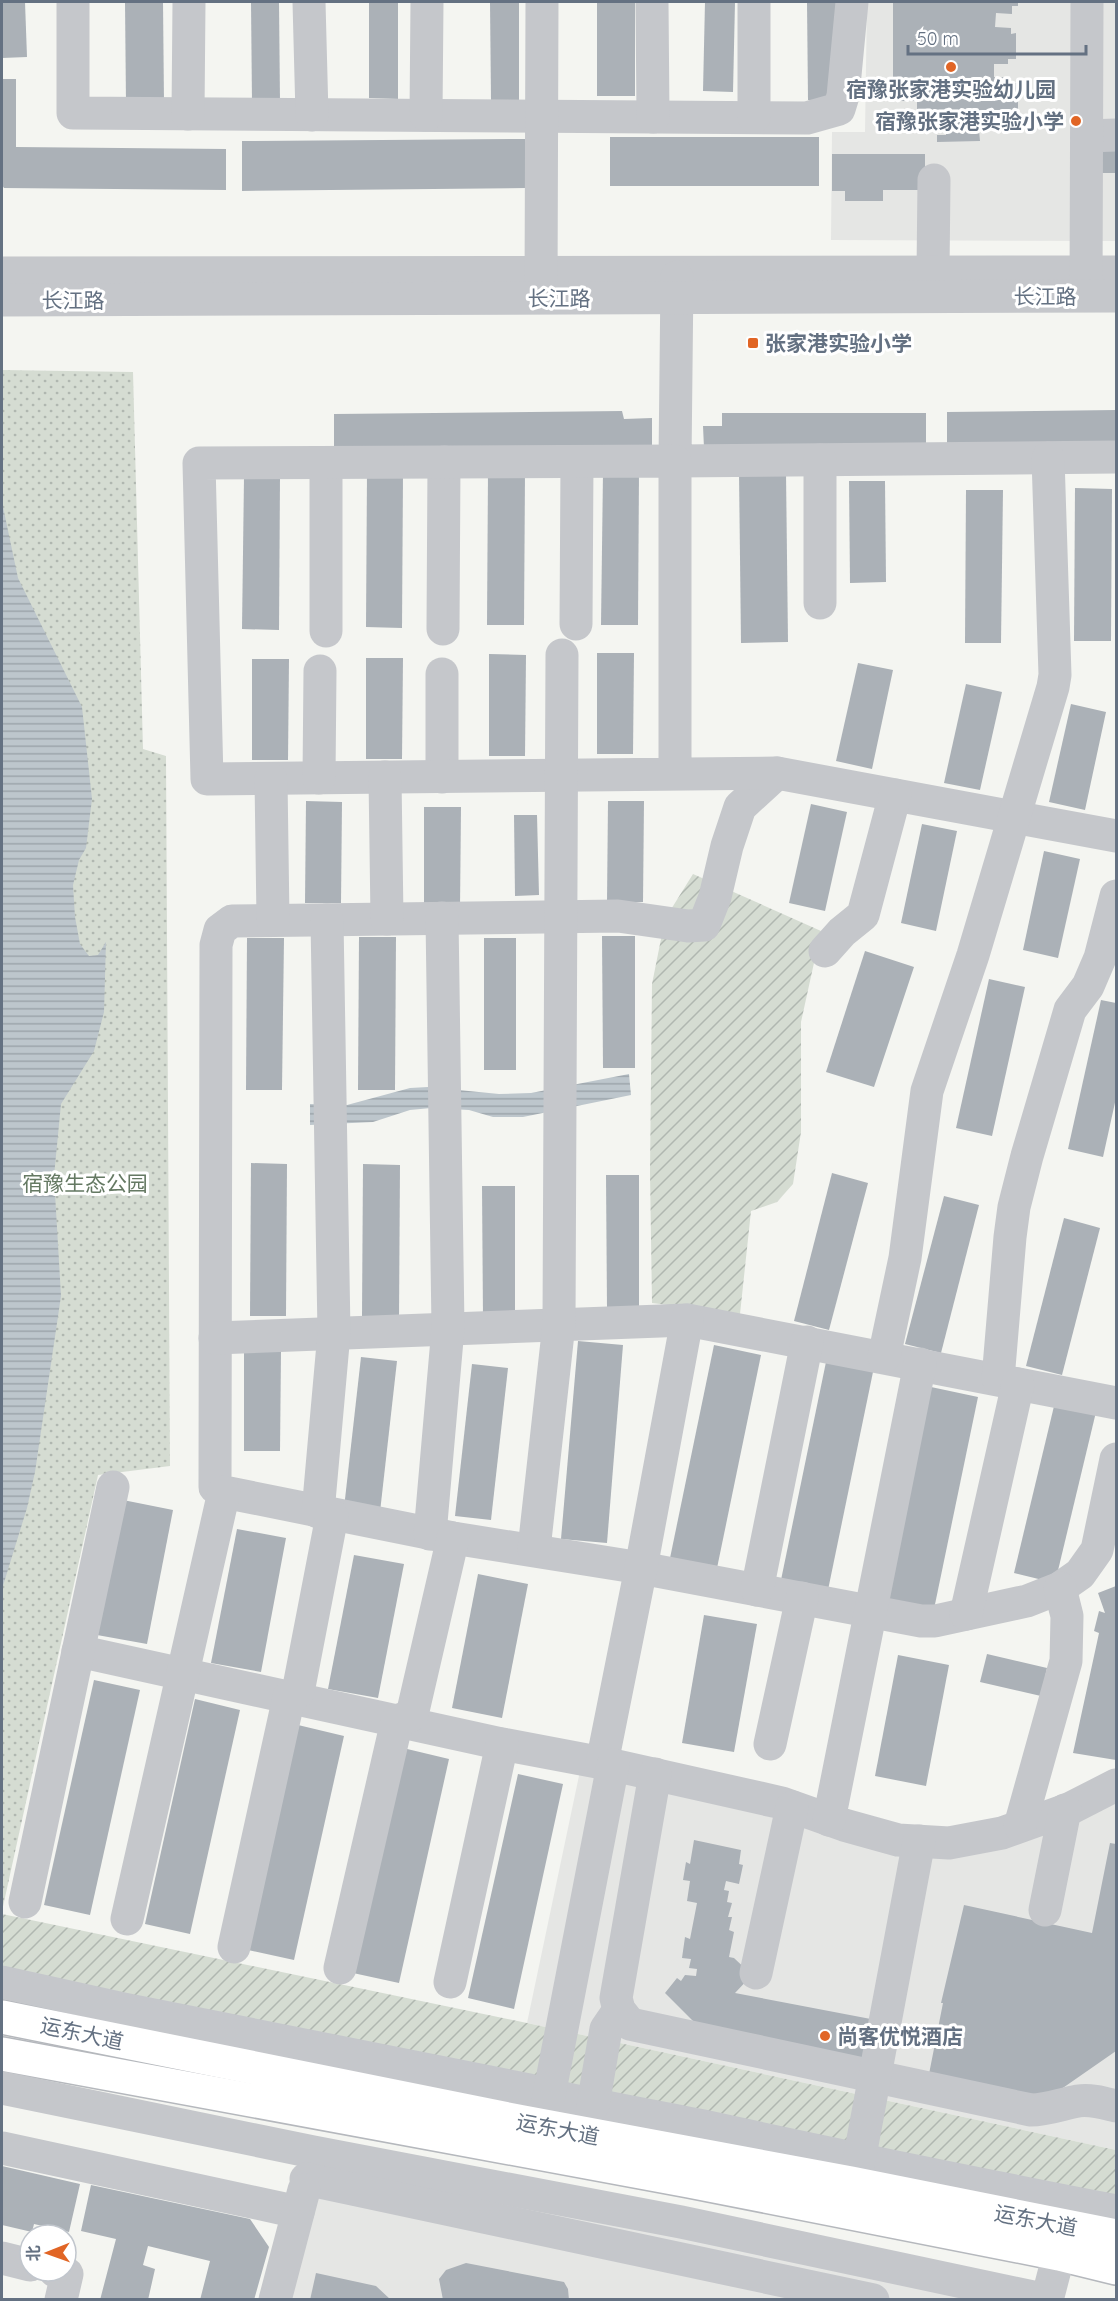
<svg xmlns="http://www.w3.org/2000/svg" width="1118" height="2301" font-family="Quicksand,'Noto Sans SC',sans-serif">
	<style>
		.built { fill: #e5e6e4 }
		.grass { fill: url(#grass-dots) }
		.garden { fill: url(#garden-furrows) }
		.water { fill: url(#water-rules) }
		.building { fill: #abb1b7 }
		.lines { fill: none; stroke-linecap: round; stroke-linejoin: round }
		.major-casing { stroke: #b5b8bd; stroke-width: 36 }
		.minor { stroke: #c5c7cb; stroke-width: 33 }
		.major { stroke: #fff; stroke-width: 33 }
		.poi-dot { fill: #e16525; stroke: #fff; stroke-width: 2 }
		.labels { text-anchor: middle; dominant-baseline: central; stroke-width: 6; stroke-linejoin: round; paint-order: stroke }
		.poi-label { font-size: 21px; font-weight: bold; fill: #647182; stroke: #fff; text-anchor: start }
		.street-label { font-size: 21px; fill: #647182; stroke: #fff }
		.park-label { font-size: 21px; fill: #657963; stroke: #fff }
	</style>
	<defs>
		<pattern id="grass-dots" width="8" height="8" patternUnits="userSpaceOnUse" patternTransform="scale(1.5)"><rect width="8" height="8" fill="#d5dcd2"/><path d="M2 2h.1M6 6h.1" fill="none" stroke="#b0b7b0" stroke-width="1.8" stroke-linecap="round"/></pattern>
		<pattern id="garden-furrows" width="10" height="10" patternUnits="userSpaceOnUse" patternTransform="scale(1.5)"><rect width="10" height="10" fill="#d5dcd2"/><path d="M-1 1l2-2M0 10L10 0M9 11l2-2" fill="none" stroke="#b0b7b0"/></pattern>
		<pattern id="water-rules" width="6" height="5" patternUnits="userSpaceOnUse" patternTransform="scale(1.5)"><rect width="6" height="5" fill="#bdc6cc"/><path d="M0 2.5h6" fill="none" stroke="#9da5ab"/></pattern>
	</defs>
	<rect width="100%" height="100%" fill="#f4f5f1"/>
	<g class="built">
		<polygon points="867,2 1116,2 1116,241 831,240 832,132 865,132"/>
		<polygon points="580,1771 627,1777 877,1847 1116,1799 1116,2150 527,2023"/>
		<polygon points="315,2165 999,2300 280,2300"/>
	</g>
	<polygon class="grass" points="2,370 133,372 143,749 166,756 170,1466 98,1475 2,1911"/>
	<g class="garden">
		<polygon points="693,874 821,931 801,1022 801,1132 793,1184 777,1202 751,1211 740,1314 652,1303 650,1172 652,984 665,919"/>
		<polygon points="2,1914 527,2023 1116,2150 1116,2209 2,1973"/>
	</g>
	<g class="water">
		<polygon points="2,502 18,578 82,707 92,799 86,848 79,860 73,885 75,917 80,944 89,956 98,955 106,942 104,1012 94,1051 61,1104 54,1176 61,1296 35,1472 27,1508 2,1589"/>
		<polygon points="629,1074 631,1095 523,1117 493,1117 469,1110 431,1108 410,1110 373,1122 310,1125 310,1104 347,1105 410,1088 428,1087 499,1094 531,1093"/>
	</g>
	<g class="building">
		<polygon points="2,2 25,2 27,57 2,58"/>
		<polygon points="125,2 163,2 164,103 126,104"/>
		<polygon points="251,2 279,2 280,103 252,103"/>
		<polygon points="369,2 398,2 398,99 369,98"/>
		<polygon points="490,2 519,2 519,100 491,100"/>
		<rect x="597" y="2" width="38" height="94"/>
		<polygon points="705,2 735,2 733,92 703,91"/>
		<polygon points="807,2 837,2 837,100 808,100"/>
		<polygon points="893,2 1018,2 1018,6 1012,6 1012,14 996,13 995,27 1011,28 1011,34 1016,33 1016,59 1008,59 1008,64 994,64 994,77 1011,77 1011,83 1018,83 1018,112 1012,112 1012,116 990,115 990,130 979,130 980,141 937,142 937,135 946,135 946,112 917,112 917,101 893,101"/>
		<polygon points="2,79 16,79 16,147 226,149 226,190 4,188 2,185"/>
		<rect x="610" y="137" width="209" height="49"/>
		<polygon points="525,139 526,188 242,191 242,141"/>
		<rect x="1098" y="142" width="18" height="31"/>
		<polygon points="832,154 925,154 925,190 883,190 883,201 845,201 845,191 832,191"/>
		<polygon points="1116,410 1116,448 947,450 947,412"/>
		<polygon points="622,411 624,419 652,418 652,449 334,452 334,414"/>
		<polygon points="722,413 926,413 926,448 704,448 703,426 722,426"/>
		<polygon points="488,472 525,473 524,625 487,625"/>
		<polygon points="603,472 639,472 638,625 601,625"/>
		<polygon points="739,472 786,472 788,642 741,643"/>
		<polygon points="367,474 403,475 402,628 366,627"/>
		<polygon points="244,477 280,477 279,630 242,629"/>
		<polygon points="849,481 885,481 886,582 850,583"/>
		<polygon points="1075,488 1112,489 1111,641 1074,641"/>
		<polygon points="966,490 1003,490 1001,643 965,643"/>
		<polygon points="597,653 634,653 633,754 597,754"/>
		<polygon points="489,654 526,655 525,756 489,756"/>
		<polygon points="366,658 403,658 402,759 366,759"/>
		<polygon points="252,659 289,659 288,760 252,760"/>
		<polygon points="858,663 893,670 872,769 836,761"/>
		<polygon points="966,684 1002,692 980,790 944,783"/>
		<polygon points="1071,704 1106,712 1085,810 1049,802"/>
		<polygon points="306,801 342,802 341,903 305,903"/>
		<polygon points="608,801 644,801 643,902 607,902"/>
		<polygon points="811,804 847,812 825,911 789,903"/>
		<polygon points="424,807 461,807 460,908 424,908"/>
		<polygon points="514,815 537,815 539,895 515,896"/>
		<polygon points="922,824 957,831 936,931 901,923"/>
		<polygon points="1044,851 1080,859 1058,958 1023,950"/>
		<polygon points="602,936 635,936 635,1068 603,1068"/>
		<polygon points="359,937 396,937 395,1090 358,1090"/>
		<polygon points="247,938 284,938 282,1090 246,1090"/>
		<rect x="484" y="938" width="32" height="132"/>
		<polygon points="865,951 914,967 874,1087 826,1072"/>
		<polygon points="989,979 1025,987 992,1136 956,1128"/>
		<polygon points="1101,1000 1116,1003 1116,1098 1103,1157 1068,1149"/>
		<polygon points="251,1163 287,1164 286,1316 250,1316"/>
		<polygon points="363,1164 400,1165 399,1318 362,1317"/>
		<polygon points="832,1173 868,1183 829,1330 794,1321"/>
		<polygon points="606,1175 639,1175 639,1307 607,1308"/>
		<polygon points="482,1186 515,1186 515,1318 483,1318"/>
		<polygon points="944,1196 979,1205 941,1353 905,1344"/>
		<polygon points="1064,1218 1100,1228 1062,1375 1026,1366"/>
		<polygon points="578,1341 623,1345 607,1543 561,1539"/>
		<polygon points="714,1345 761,1355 716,1573 669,1563"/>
		<polygon points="244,1350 281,1350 280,1451 244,1451"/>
		<polygon points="361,1357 397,1361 380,1512 344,1508"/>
		<polygon points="826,1362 873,1372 828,1590 781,1580"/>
		<polygon points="472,1364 508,1368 491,1520 455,1516"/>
		<polygon points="931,1387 978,1397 933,1614 886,1605"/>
		<polygon points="1055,1402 1096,1412 1055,1583 1014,1573"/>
		<polygon points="123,1500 173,1510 147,1644 97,1635"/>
		<polygon points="237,1529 286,1538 261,1672 211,1663"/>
		<polygon points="354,1555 404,1564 378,1698 328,1689"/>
		<polygon points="478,1574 528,1584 502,1718 452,1708"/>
		<polygon points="1116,1586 1116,1760 1073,1753 1099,1633 1094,1631 1099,1611 1105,1613 1098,1593"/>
		<polygon points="704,1615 757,1624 734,1752 682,1743"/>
		<polygon points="987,1654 1047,1668 1041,1696 980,1682"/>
		<polygon points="898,1655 949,1665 926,1786 875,1776"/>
		<polygon points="94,1680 140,1690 90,1915 44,1905"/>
		<polygon points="195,1699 240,1710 190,1934 145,1924"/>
		<polygon points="298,1725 344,1736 294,1960 248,1950"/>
		<polygon points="403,1748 449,1759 399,1983 353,1973"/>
		<polygon points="518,1774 563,1784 514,2009 468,1998"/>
		<polygon points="694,1840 741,1850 739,1864 743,1865 739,1884 726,1881 724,1890 729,1891 727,1902 732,1903 728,1917 732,1917 729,1930 734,1932 729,1957 734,1958 752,1975 735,1993 876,2020 868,2063 701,2029 665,1993 677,1978 681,1981 685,1975 696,1976 697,1969 689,1968 691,1959 682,1958 685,1937 690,1939 697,1903 687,1901 690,1881 683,1880 686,1862 690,1864"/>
		<polygon points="1110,1843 1116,1844 1116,2051 1057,2092 1037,2096 929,2074 943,2003 941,2003 964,1905 1092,1933"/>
		<polygon points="2,2166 80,2184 69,2232 34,2224 32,2232 2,2225"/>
		<polygon points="91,2185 250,2219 269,2247 254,2300 200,2300 210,2261 148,2246 143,2265 155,2269 148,2300 100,2300 116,2239 81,2231"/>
		<polygon points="466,2263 564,2282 568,2289 569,2300 443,2300 439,2279 446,2270"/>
		<polygon points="316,2273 376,2286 391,2300 310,2300"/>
	</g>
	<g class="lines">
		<g class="major-casing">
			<g id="major">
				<polyline points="2,2017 523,2122 851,2183 1116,2236"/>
				<polyline points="2,2054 689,2181 1059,2254 1116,2268"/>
			</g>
		</g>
		<g class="minor">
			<polyline points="73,2 73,113 807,118 839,109 843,96 852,2"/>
			<polyline points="309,2 312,115"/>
			<polyline points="652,2 653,117"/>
			<polyline points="754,2 754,117"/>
			<polyline points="188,114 189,2"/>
			<polyline points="426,115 427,2"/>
			<polyline points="1087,136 1116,135"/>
			<polyline points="933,272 934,180"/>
			<polyline points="2,273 1116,272"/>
			<polyline points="677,277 675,461 1116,457"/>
			<polyline points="541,294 542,2"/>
			<polyline points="1086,294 1087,2"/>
			<polyline points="2,300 1116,296"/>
			<polyline points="820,460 820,603"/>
			<polyline points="576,624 577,462"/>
			<polyline points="443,629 444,462"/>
			<polyline points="326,631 326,463"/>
			<polyline points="442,674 442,777"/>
			<polyline points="777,773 740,807 727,846 715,897 704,925 688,926 618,916 232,921 220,930 216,945 215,1487 224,1492 453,1538 641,1568 921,1621 935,1621 1027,1601 1060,1588 1080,1574 1097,1550 1116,1459"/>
			<polyline points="675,774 675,461 199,463 207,779 777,773 1116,836"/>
			<polyline points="385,777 387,919"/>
			<polyline points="319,778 320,671"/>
			<polyline points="271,779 273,920"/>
			<polyline points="825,951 842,932 863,915 895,795"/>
			<polyline points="215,1338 687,1320 1116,1403"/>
			<polyline points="884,1357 905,1258 927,1091 973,955 1053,687 1055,675 1048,458"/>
			<polyline points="998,1379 1010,1237 1014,1207 1027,1156 1070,1010 1088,986 1100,958 1116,896"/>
			<polyline points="318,1512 334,1333 327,920"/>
			<polyline points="430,1534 448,1328 442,918"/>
			<polyline points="534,1549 559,1324 562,655"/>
			<polyline points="757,1590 807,1342"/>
			<polyline points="966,1614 1018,1384"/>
			<polyline points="78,1651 502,1744 613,1765 782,1803 844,1825 898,1840 949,1843 1002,1833 1069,1809 1116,1785"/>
			<polyline points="770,1744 802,1598"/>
			<polyline points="602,1763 641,1568 687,1320"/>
			<path d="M 655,1774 L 616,1998 L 619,2010 L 630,2024 L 1031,2110 C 1047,2110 1062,2104 1078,2101 C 1091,2099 1104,2103 1116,2106"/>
			<polyline points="829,1820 920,1364"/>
			<polyline points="1020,1826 1066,1661 1067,1616 1060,1588"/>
			<polyline points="25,1902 113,1487"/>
			<polyline points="1045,1910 1065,1810"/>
			<polyline points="127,1919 224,1492"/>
			<polyline points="234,1947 289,1697 298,1692 332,1516"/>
			<polyline points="340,1968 397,1721 412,1715 453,1538"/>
			<polyline points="756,1973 792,1807"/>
			<path d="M 2,1982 L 124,2009 L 529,2090 C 587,2105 645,2114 703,2126 C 840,2156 978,2184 1116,2211"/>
			<polyline points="450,1982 502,1744"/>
			<polyline points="2,2088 313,2152 681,2222 1047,2300"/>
			<polyline points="593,2105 606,2029 619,2010"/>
			<polyline points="545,2116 613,1765"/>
			<polyline points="2,2148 298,2212"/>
			<polyline points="306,2179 873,2300"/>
			<polyline points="855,2182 919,1841"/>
			<polyline points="2,2258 30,2265"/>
			<polyline points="55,2271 67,2274 61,2300"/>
			<polyline points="275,2300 304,2190"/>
			<polyline points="1047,2300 1059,2254"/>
		</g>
		<use href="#major" class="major"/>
	</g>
	<g class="poi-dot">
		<circle cx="951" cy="67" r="6"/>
		<circle cx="1076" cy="121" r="6"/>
		<rect x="747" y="337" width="12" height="12" rx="3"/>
		<circle cx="825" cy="2036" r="6"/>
	</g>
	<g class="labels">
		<g class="poi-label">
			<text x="951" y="89" text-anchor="middle">宿豫张家港实验幼儿园</text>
			<text x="1064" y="121" text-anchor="end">宿豫张家港实验小学</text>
			<text x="765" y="343">张家港实验小学</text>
			<text x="837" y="2036">尚客优悦酒店</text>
		</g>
		<g class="street-label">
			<text x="1045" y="296">长江路</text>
			<text x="559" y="298">长江路</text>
			<text x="73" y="300">长江路</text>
			<text transform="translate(82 2033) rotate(12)">运东大道</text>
			<text transform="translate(558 2129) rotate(11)">运东大道</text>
			<text transform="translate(1036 2220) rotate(11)">运东大道</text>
		</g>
		<g class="park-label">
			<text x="85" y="1183">宿豫生态公园</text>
		</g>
	</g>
	<rect width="1118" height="2301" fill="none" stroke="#647182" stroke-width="6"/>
	<g transform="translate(48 2253) rotate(269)"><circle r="28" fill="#ffffff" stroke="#c1c6cd" stroke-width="1.5"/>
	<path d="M0-4.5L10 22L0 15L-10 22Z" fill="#e16525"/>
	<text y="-9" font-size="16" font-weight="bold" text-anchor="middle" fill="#647182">北</text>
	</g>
	<path d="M908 45v9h178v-9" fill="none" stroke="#647182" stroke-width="3"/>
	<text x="917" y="45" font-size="18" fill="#647182" stroke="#ffffff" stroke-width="4.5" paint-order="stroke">50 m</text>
</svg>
